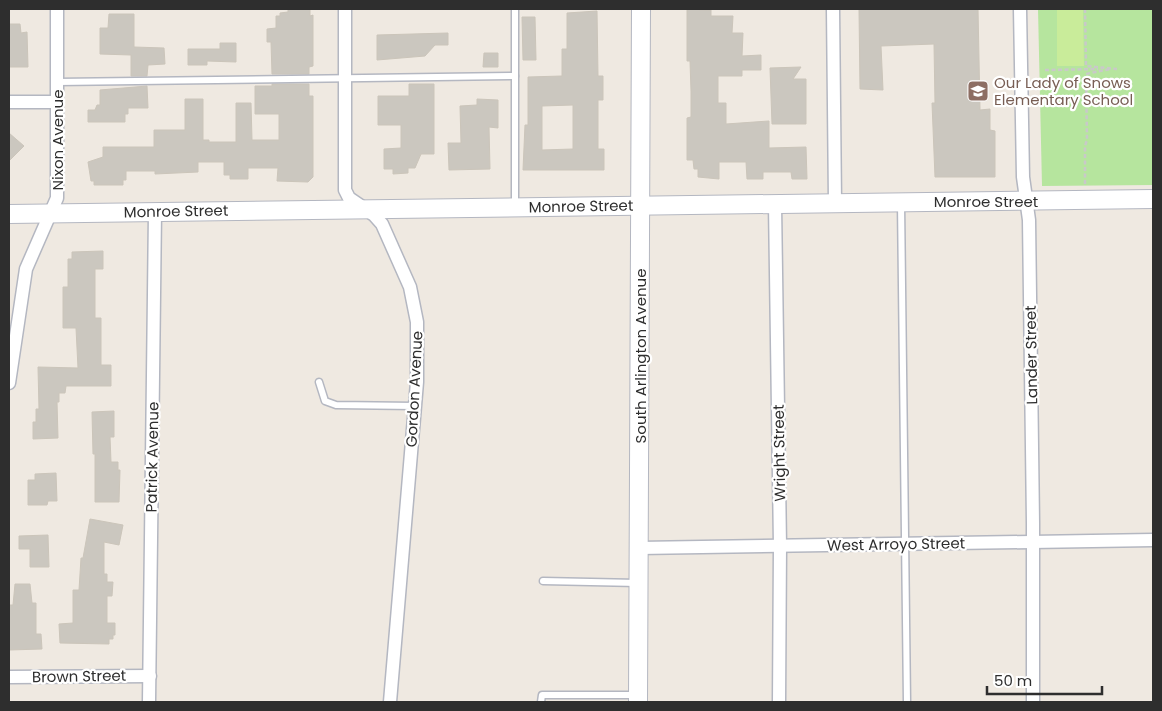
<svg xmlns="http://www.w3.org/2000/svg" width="1162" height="711" font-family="Poppins,sans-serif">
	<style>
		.green { fill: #b6e59e }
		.pitch { fill: #c9ec9a }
		.building { fill: #cbc7bf; stroke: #cbc5ba; fill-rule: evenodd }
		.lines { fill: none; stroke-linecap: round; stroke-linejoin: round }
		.lane-casing { stroke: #b4b7c1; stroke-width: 9 }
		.street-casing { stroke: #b4b7c1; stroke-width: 15 }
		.secondary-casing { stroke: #b4b7c1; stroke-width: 20 }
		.path { stroke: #c9c9c9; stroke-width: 2.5; stroke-dasharray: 4 2.5; stroke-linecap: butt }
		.lane { stroke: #fff; stroke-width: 6 }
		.street { stroke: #fff; stroke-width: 12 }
		.secondary { stroke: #fff; stroke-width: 18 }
		.labels { text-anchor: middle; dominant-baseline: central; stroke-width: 4.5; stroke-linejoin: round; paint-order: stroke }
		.education-label { font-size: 15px; fill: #785e54; stroke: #fff; text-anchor: start }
		.street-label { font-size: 15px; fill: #2e2e2e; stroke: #fff }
	</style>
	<rect width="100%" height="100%" fill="#efe9e1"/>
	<polygon class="green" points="1038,9 1153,9 1153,185 1042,186"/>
	<polygon class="pitch" points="1057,9 1083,9 1084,66 1057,66"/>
	<g class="building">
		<polygon points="288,9 310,9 310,16 313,15 313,66 309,67 309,74 272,74 271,42 267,42 267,29 276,28 276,16 280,16 280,13 288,12"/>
		<polygon points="687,9 711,10 711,16 733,16 732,33 743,33 742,56 761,55 761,70 742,70 742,76 718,76 718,103 726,103 726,124 769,121 769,148 806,147 807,179 792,179 791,172 763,172 763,179 747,179 746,162 719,162 719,179 698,177 698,169 694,169 693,160 687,160 687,118 691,117 691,91 690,61 687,61"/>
		<polygon points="859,9 978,9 980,110 990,109 990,130 995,131 995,177 935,177 932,103 935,103 934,44 881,46 883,90 860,89"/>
		<path d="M 597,11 L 598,76 L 603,76 L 603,100 L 598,100 L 598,149 L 604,149 L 604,170 L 523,170 L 525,125 L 528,125 L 528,77 L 562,76 L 562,49 L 567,49 L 567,13 ZM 573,105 L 573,149 L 542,150 L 542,106 Z"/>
		<polygon points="109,14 134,14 134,47 164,48 165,64 148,65 147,76 131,76 131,55 100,54 100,28 108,28"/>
		<polygon points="522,17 535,17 536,60 523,60"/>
		<polygon points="9,24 20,24 21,33 27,32 28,67 9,67"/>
		<polygon points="448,33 448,45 435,45 425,56 377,60 377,35"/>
		<polygon points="220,43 236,43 236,62 207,61 207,65 188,65 188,49 220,49"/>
		<polygon points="484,53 498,53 498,67 483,67"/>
		<polygon points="801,67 793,79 806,79 806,124 772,124 770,68"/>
		<polygon points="272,84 309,84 309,96 313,96 313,177 308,182 277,181 278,168 248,168 248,179 230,179 230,175 224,175 224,162 198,162 198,172 155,174 155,171 126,171 126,180 123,180 123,185 94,185 94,181 91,181 88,162 103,157 103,147 154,147 154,130 185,130 185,99 203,99 203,140 209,140 209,142 236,142 236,103 251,103 252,140 279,140 279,114 255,114 255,86 272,86"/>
		<polygon points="409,84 434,84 434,154 421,154 415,168 408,168 408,173 393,174 393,169 384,169 384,149 401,148 401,125 378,125 378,96 409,96"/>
		<polygon points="147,86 148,108 128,108 128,114 125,114 125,122 88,122 88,110 95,110 97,105 100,105 100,90"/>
		<polygon points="477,99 498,100 498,128 489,127 490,169 449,170 448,143 461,143 460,106 477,105"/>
		<polygon points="9,133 24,146 9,161"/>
		<polygon points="103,251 103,269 95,269 95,318 101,318 101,365 111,365 111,386 66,386 65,393 59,393 59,402 57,402 58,438 33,439 33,422 36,422 36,409 39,409 38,367 78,368 76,328 63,328 63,287 68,287 68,259 72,259 72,252"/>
		<polygon points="114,411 114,437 110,437 111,462 118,462 118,470 120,470 119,502 95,502 95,454 93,454 92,412"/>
		<polygon points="56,473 57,501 48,501 47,505 28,505 28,480 35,480 35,474"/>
		<polygon points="90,519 123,525 119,545 104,542 104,574 107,574 107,582 113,582 112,596 107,596 107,623 115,623 115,635 113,635 113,639 109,639 109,644 60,643 59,624 73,623 73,590 79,590 81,558 83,558"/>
		<polygon points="48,535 49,567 30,567 30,549 19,549 19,536"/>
		<polygon points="15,584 30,584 32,603 36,603 36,634 41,634 42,649 9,650 9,605 13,605"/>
	</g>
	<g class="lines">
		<g class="lane-casing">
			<g id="lane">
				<polyline points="515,9 515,205"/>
				<polyline points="57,82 515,76"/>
				<polyline points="901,203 907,702"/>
				<polyline points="319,382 325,401 336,405 415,406"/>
				<polyline points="543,581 638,583"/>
				<polyline points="541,702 542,695 638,695"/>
			</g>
		</g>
		<g class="street-casing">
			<g id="street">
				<polyline points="345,9 345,190 349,198 374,215 382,224 410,287 417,322 417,382 390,702"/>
				<polyline points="833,9 835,203"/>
				<polyline points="1020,9 1023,177 1029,220 1033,523 1033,702"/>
				<polyline points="9,102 57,102"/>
				<polyline points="775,204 780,546 779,702"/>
				<polyline points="9,383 26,269 57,198 57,9"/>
				<polyline points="639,548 1153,540"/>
				<polyline points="9,677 150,676"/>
				<polyline points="149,702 155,212"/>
			</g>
		</g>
		<g class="secondary-casing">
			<g id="secondary">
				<polyline points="9,214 1153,199"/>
				<polyline points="638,702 641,9"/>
			</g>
		</g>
		<g class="path">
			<polyline points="1085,9 1086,66 1117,69"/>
			<polyline points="1045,70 1098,69"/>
			<polyline points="1085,184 1085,146 1087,140 1086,74 1110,69"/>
		</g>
		<use href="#lane" class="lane"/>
		<use href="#street" class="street"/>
		<use href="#secondary" class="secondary"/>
	</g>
	<defs>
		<g id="school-square" transform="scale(1.125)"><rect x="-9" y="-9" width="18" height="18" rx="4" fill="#8d6e63" stroke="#fff"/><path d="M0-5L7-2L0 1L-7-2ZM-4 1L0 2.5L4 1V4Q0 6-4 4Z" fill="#fff"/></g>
	</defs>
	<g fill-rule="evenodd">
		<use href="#school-square" x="978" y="91"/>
	</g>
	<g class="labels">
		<g class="education-label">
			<text x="994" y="82">Our Lady of Snows<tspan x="994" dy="17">Elementary School</tspan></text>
		</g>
		<g class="street-label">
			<text transform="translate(57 140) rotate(-90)">Nixon Avenue</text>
			<text x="986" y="201">Monroe Street</text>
			<text transform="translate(581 206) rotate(-1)">Monroe Street</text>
			<text transform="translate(176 211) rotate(-1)">Monroe Street</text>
			<text transform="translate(1031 355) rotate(-91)">Lander Street</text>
			<text transform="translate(640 356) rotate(-90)">South Arlington Avenue</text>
			<text transform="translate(414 389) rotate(-87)">Gordon Avenue</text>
			<text transform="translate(779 453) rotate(-91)">Wright Street</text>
			<text transform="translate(152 457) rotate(-89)">Patrick Avenue</text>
			<text transform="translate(896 544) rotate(-1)">West Arroyo Street</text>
			<text transform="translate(79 676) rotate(-1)">Brown Street</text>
		</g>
	</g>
	<rect width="1162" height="711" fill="none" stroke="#2e2e2e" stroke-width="20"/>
	<path d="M987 686v8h115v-8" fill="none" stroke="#2e2e2e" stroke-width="2.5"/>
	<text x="994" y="686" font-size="15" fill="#2e2e2e" stroke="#ffffff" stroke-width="4" paint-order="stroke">50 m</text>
</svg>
